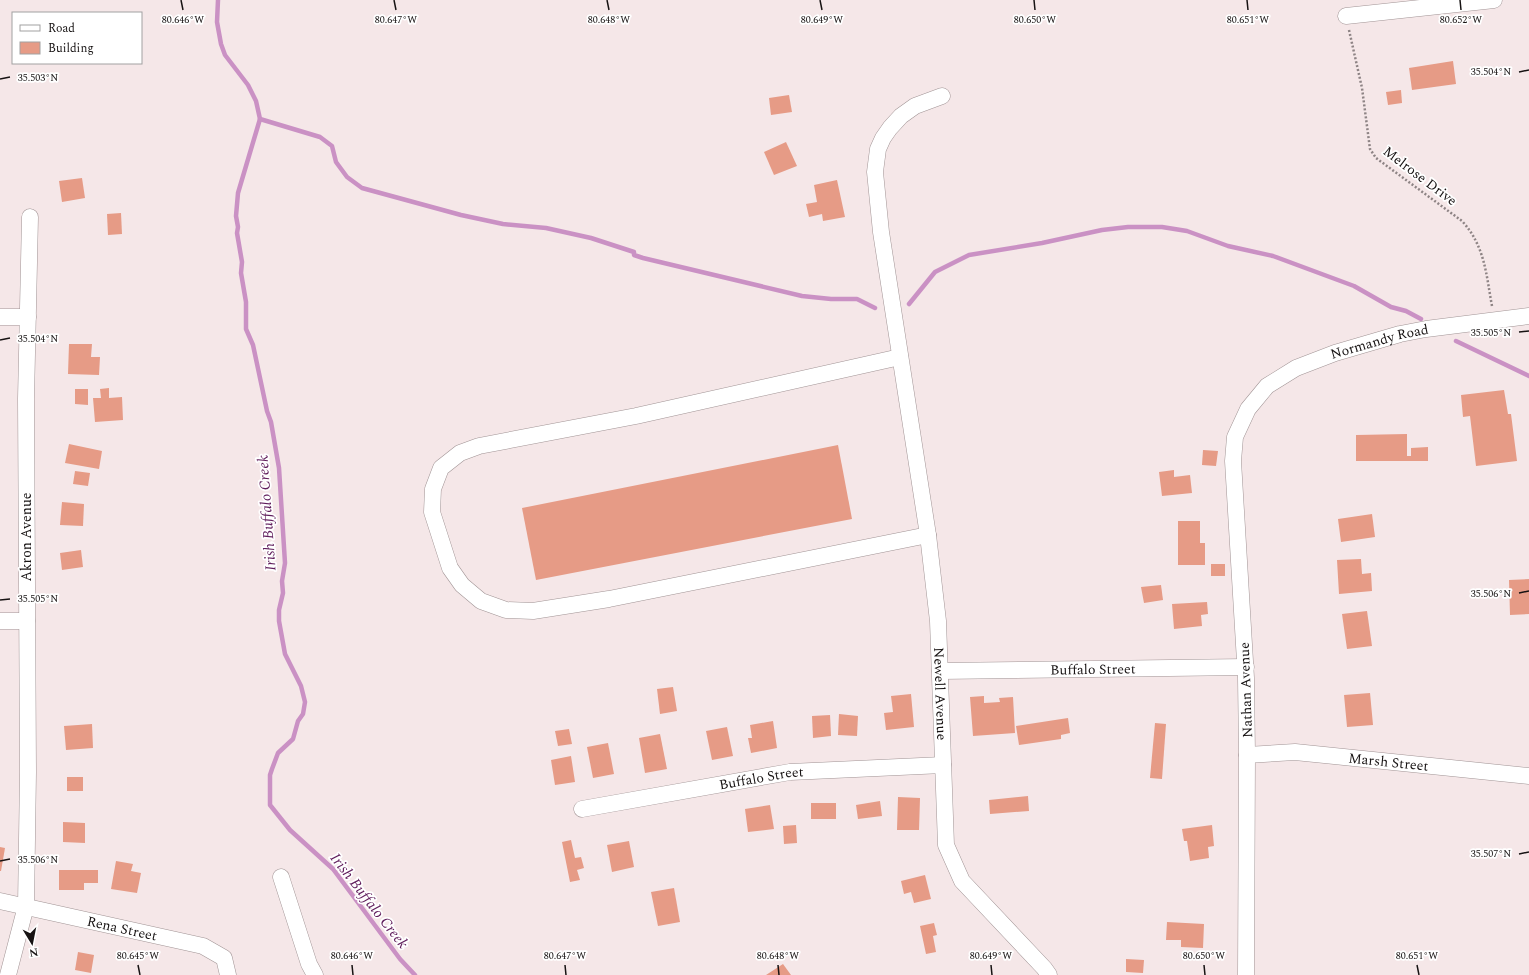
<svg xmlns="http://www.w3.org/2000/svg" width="1529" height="975" font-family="Spectral,serif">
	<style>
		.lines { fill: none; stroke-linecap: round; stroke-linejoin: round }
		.stream { stroke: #ca91c4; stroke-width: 4.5 }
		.building { fill: #e69b86 }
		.minor-casing { stroke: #a19495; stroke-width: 17 }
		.path { stroke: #8e8485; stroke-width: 2.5; stroke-dasharray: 2 2; stroke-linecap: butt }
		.minor { stroke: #fff; stroke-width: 16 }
		.ticks { fill: none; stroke: #171313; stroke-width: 1.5 }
		.labels { text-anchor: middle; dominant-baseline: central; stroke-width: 3.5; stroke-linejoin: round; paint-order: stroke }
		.street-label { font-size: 14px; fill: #171313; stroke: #fff }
		.water-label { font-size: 15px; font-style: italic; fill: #5f1c5b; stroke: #fff }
		.ticks-label { font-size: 10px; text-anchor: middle; fill: #171313; stroke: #fff; stroke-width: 3.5; stroke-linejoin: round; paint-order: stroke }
	</style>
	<rect width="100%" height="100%" fill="#f5e7e8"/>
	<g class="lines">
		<g class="stream">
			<polyline points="218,0 217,22 221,44 225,55 248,85 256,101 260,119 238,193 236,216 238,227 237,233 242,262 241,273 246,302 246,329 253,345 267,411 271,422 279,468 285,563 282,581 283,593 279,610 279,621 285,654 301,686 305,702 303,714 298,721 293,739 278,753 272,769 270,775 270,805 290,830 333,869 400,959 415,975"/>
			<polyline points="260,119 320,137 332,146 336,162 347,177 362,188 461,215 503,224 546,228 591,238 634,252 634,255 643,258 802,296 831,299 857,299 875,308"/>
			<polyline points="909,304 935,272 969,255 1042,243 1102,230 1128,227 1162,227 1187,231 1228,246 1273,256 1354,286 1391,307 1406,311 1421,319"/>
			<polyline points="1456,341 1529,376"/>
		</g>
	</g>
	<g class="building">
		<polygon points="1453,61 1456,84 1412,90 1409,68"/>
		<polygon points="1401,90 1402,103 1388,105 1386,92"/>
		<polygon points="789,95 792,112 771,115 769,98"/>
		<polygon points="786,142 797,166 774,175 764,152"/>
		<polygon points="82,178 85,198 62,202 59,181"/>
		<polygon points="837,180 845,217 823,221 822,214 809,217 806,204 817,202 814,185"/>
		<polygon points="121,213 122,234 108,235 107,214"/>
		<polygon points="69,344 92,344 91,357 100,357 99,375 68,374"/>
		<polygon points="109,388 109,398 122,397 123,420 95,422 93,398 101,398 100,389"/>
		<polygon points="75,389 88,389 88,405 75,404"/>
		<polygon points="1504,390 1508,414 1511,414 1517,461 1476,466 1470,416 1463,417 1461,395"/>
		<polygon points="1407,434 1407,456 1411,456 1411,448 1428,447 1428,461 1356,461 1356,435"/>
		<polygon points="69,444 102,451 99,469 65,463"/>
		<polygon points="838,445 852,519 536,580 522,508"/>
		<polygon points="1203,450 1218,451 1216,466 1202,465"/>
		<polygon points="1174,470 1174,477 1190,475 1192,493 1162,496 1159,472"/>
		<polygon points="75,471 90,473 88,486 73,484"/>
		<polygon points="62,502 84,504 83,526 60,525"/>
		<polygon points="1372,514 1375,537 1341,542 1338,519"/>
		<polygon points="1178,521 1200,521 1200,543 1205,543 1205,565 1178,565"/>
		<polygon points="81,550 83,567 62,570 60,553"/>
		<polygon points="1361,559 1362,574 1371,573 1372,591 1339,594 1337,560"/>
		<rect x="1211" y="564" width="14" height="12"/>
		<polygon points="1529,579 1529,614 1510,615 1509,580"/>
		<polygon points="1161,585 1163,600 1144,603 1141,587"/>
		<polygon points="1207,602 1208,614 1201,615 1202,626 1174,629 1172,604"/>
		<polygon points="1367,611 1372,646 1347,649 1342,614"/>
		<polygon points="673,687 677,711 660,714 657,689"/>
		<polygon points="1370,693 1373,725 1347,727 1344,695"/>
		<polygon points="911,694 914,727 886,730 884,713 893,712 891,696"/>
		<polygon points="984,696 984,703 1000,702 999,698 1013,697 1015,733 973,736 970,697"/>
		<polygon points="839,714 858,716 857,736 838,735"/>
		<polygon points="830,715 831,736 813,738 812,716"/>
		<polygon points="1068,718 1070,733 1061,735 1061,739 1019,745 1016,726"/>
		<polygon points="773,721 777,748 751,753 748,738 752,738 750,725"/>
		<polygon points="1155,723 1166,724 1162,779 1150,778"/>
		<polygon points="92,724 93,748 66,750 64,726"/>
		<polygon points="727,727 733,756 712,760 706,731"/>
		<polygon points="569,729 572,744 558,746 555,731"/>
		<polygon points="660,734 667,769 645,773 639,738"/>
		<polygon points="608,743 614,774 593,778 587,747"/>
		<polygon points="571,756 575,782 555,785 551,760"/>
		<rect x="67" y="777" width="16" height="14"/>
		<polygon points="1028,796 1029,811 990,814 989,800"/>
		<polygon points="898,797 920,798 919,830 897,830"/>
		<polygon points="880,801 882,816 858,819 856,805"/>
		<rect x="811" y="803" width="25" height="16"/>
		<polygon points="770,805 774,829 748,832 745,809"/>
		<polygon points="63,822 85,823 85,843 63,842"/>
		<polygon points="796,825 797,843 784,844 783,826"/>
		<polygon points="1212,825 1214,846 1208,847 1209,858 1190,861 1187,841 1184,841 1182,829"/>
		<polygon points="571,840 575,858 581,857 584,868 577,870 580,880 570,882 562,842"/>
		<polygon points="629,841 634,867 612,872 607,845"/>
		<polygon points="0,847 5,848 1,871 0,871"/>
		<polygon points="116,861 133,864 131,871 141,873 137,893 111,889"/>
		<polygon points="59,870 98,870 98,883 84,883 84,890 59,890"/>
		<polygon points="925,875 931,899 914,903 911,892 904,894 901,881"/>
		<polygon points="674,888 680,922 658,926 651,892"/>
		<polygon points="1167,922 1204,924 1203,948 1181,947 1181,940 1166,940"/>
		<polygon points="934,923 937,935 933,936 936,952 926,954 920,926"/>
		<polygon points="78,952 94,955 91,973 75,970"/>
		<polygon points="1126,959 1144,960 1143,973 1126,972"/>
		<polygon points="783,964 791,975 766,975"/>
	</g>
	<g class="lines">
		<g class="minor-casing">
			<g id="minor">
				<polyline points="1346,16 1494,0"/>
				<path id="s1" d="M 942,96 L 915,106 L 901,116 L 890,128 L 883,138 L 878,149 L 875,172 L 881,232 L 928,535 L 938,621 L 946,845 L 962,881 L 1044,968 L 1049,975"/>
				<polyline points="0,317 28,317"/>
				<polyline points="900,357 636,416 479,446 460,453 441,468 433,489 432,512 450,568 462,585 481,601 506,610 533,611 609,599 928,535"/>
				<polyline points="0,621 27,621"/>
				<path id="s2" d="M 940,671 L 1246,667"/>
				<path id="s3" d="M 1247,755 L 1295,752 L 1529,776"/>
				<path id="s4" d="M 582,809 L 790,772 L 943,765"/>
				<polyline points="281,877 309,964 315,975"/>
				<path id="s5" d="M 0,901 L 203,946 L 224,958 L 228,975"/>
				<polyline points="8,975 26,906 28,772 26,399 30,217"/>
				<path id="s6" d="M 1246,975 L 1247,755 L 1246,678 L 1233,461 L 1235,437 L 1248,409 L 1267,386 L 1296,368 L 1335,353 L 1400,334 L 1426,329 L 1529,316"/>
			</g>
		</g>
		<path class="path" d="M 1349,30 L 1362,88 L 1370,149 L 1376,158 L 1462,221 C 1485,246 1486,274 1492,306"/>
		<use href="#minor" class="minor"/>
	</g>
	<path class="ticks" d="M 181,0 L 183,10M 394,0 L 396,10M 607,0 L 609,10M 820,0 L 822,10M 1034,0 L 1035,10M 1247,0 L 1248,10M 1460,0 L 1461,10M 1519,72 L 1529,70M 0,79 L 10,77M 1519,332 L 1529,331M 0,340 L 10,338M 1519,593 L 1529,591M 0,600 L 10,599M 1519,854 L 1529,852M 0,861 L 10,859M 138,965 L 140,975M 352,965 L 353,975M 565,965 L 566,975M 778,965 L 779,975M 991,965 L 992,975M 1204,965 L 1205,975M 1417,965 L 1419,975"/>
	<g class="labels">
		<g class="street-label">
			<text transform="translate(1420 176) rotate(37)">Melrose Drive</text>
			<text stroke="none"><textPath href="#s6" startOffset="721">Normandy Road</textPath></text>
			<text transform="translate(26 537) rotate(-90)">Akron Avenue</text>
			<text stroke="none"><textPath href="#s2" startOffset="153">Buffalo Street</textPath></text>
			<text transform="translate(1246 690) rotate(-92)">Nathan Avenue</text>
			<text stroke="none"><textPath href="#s1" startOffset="636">Newell Avenue</textPath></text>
			<text stroke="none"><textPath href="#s3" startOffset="142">Marsh Street</textPath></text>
			<text stroke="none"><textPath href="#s4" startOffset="182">Buffalo Street</textPath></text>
			<text stroke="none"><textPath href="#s5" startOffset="125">Rena Street</textPath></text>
		</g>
		<g class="water-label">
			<text transform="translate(267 513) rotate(-94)">Irish Buffalo Creek</text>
			<text transform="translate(369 901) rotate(52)">Irish Buffalo Creek</text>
		</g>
	</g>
	<g class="ticks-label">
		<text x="183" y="23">80.646°W</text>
		<text x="396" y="23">80.647°W</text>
		<text x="609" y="23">80.648°W</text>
		<text x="822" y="23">80.649°W</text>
		<text x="1035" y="23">80.650°W</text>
		<text x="1248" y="23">80.651°W</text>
		<text x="1461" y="23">80.652°W</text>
		<text x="1491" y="75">35.504°N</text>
		<text x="38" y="81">35.503°N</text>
		<text x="1491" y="336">35.505°N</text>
		<text x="38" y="342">35.504°N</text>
		<text x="1491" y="597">35.506°N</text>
		<text x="38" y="602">35.505°N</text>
		<text x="1491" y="857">35.507°N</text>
		<text x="38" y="863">35.506°N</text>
		<text x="138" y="959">80.645°W</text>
		<text x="352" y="959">80.646°W</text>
		<text x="565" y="959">80.647°W</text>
		<text x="778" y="959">80.648°W</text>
		<text x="991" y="959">80.649°W</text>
		<text x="1204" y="959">80.650°W</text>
		<text x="1417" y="959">80.651°W</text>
	</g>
	<rect x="12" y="12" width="130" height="52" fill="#ffffff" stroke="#a2a1a1"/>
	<rect x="20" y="25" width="20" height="6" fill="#ffffff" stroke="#a2a1a1"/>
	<text x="48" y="32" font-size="12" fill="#171313">Road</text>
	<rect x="20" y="42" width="20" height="12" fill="#e69b86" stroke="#a2a1a1"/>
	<text x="48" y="52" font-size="12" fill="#171313">Building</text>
	<g transform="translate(32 943) rotate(170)" stroke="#ffffff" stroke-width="3" paint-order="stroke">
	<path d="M0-3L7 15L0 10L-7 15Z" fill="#171313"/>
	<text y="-6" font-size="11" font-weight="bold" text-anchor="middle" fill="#171313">N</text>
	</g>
</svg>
